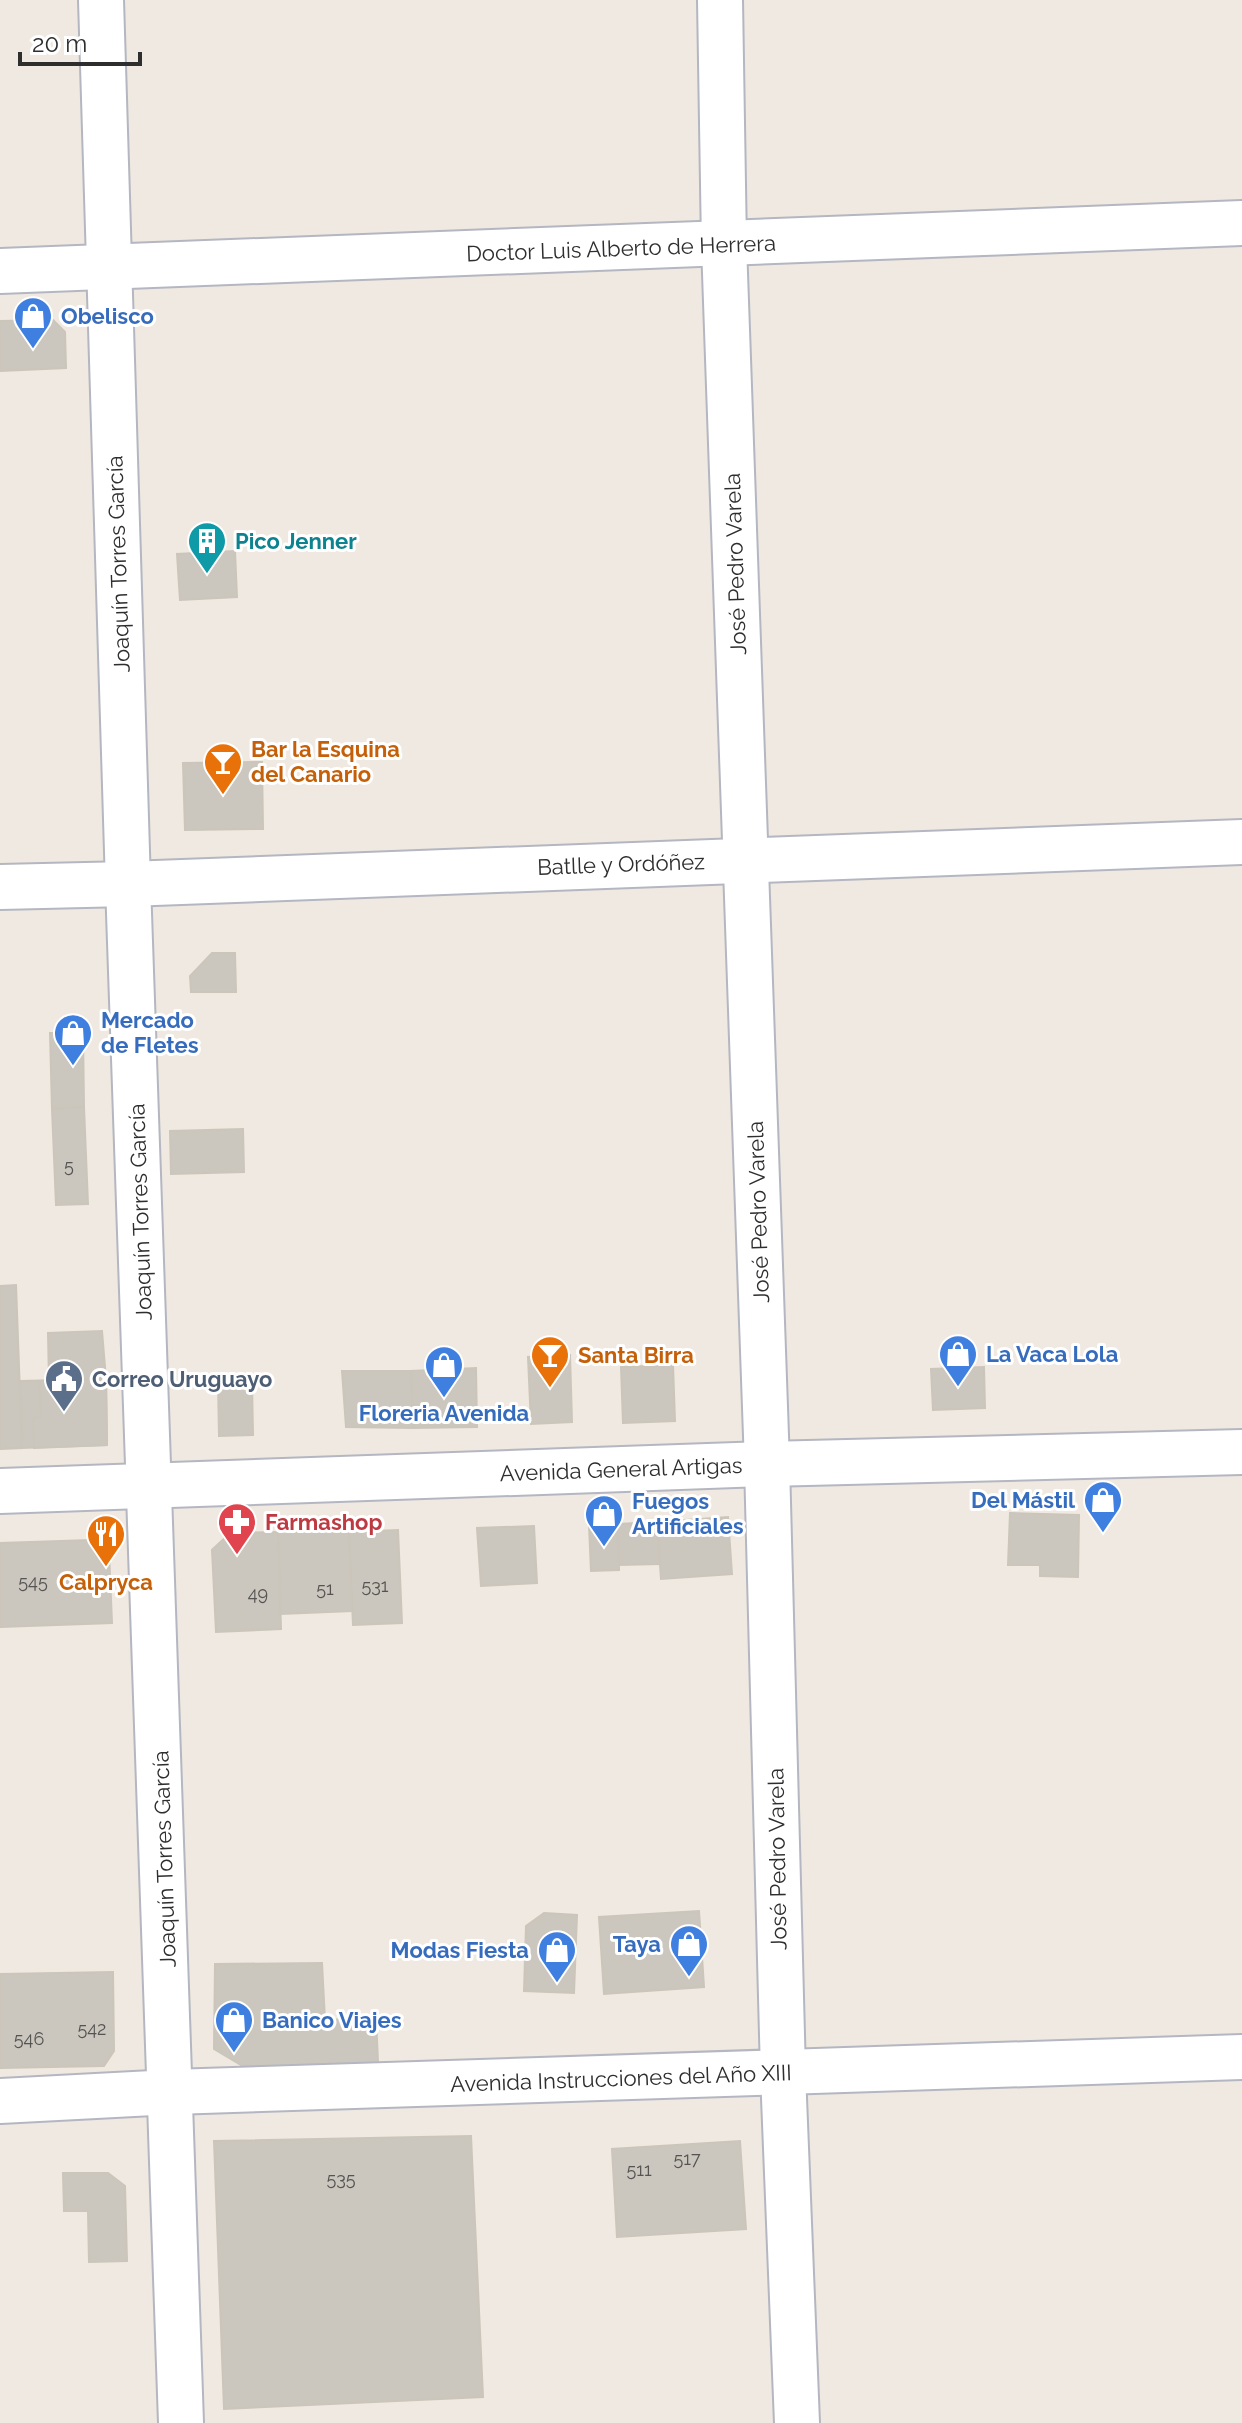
<svg xmlns="http://www.w3.org/2000/svg" width="1242" height="2423" font-family="Raleway,sans-serif">
	<style>
		.building { fill: #cbc7bf; stroke: #cbc5ba; stroke-width: 2 }
		.lines { fill: none; stroke-linecap: round; stroke-linejoin: round }
		.minor-casing { stroke: #b4b7c1; stroke-width: 48 }
		.tertiary-casing { stroke: #b4b7c1; stroke-width: 48 }
		.minor { stroke: #fff; stroke-width: 44 }
		.tertiary { stroke: #fff; stroke-width: 44 }
		.labels { text-anchor: middle; dominant-baseline: central; stroke-width: 6; stroke-linejoin: round; paint-order: stroke }
		.number-label { font-size: 18px; fill: #555452 }
		.street-label { font-size: 22px; fill: #2e2e2e; stroke: #fff }
		.shop-label { font-size: 22px; font-weight: bold; fill: #366cbe; stroke: #fff; text-anchor: start }
		.culture-label { font-size: 22px; font-weight: bold; fill: #0d838f; stroke: #fff; text-anchor: start }
		.food-label { font-size: 22px; font-weight: bold; fill: #c56008; stroke: #fff; text-anchor: start }
		.service-label { font-size: 22px; font-weight: bold; fill: #4e5e75; stroke: #fff; text-anchor: start }
		.health-label { font-size: 22px; font-weight: bold; fill: #be3a42; stroke: #fff; text-anchor: start }
	</style>
	<rect width="100%" height="100%" fill="#efe9e1"/>
	<g class="building">
		<polygon points="53,320 65,332 66,368 0,371 0,321"/>
		<polygon points="235,551 237,597 180,600 177,554"/>
		<polygon points="262,762 263,829 185,830 183,763"/>
		<polygon points="212,953 235,953 236,992 191,992 190,976"/>
		<polygon points="50,1033 83,1033 84,1107 52,1109"/>
		<polygon points="84,1107 88,1204 56,1205 52,1109"/>
		<polygon points="243,1129 244,1172 171,1174 170,1131"/>
		<polygon points="16,1285 22,1448 0,1449 0,1286"/>
		<polygon points="102,1331 106,1379 49,1381 48,1333"/>
		<polygon points="570,1355 572,1422 531,1424 528,1357"/>
		<polygon points="673,1365 675,1421 623,1423 621,1367"/>
		<polygon points="984,1367 985,1408 933,1410 931,1369"/>
		<polygon points="476,1368 477,1427 413,1428 411,1371"/>
		<polygon points="342,1371 411,1371 413,1428 346,1427"/>
		<polygon points="97,1379 97,1399 60,1400 60,1380"/>
		<polygon points="106,1379 107,1445 22,1448 21,1381"/>
		<polygon points="106,1379 107,1445 34,1448 33,1418 41,1417 40,1381"/>
		<polygon points="218,1383 252,1383 253,1435 219,1436"/>
		<polygon points="1010,1513 1079,1515 1078,1577 1040,1576 1040,1565 1008,1565"/>
		<polygon points="728,1517 732,1574 661,1579 657,1522"/>
		<polygon points="657,1522 660,1564 618,1565 618,1524"/>
		<polygon points="618,1524 619,1570 591,1571 589,1525"/>
		<polygon points="534,1526 537,1583 481,1586 477,1528"/>
		<polygon points="398,1530 402,1623 353,1625 349,1532"/>
		<polygon points="278,1532 281,1629 216,1632 212,1550 230,1533"/>
		<polygon points="278,1532 349,1532 352,1611 281,1614"/>
		<polygon points="91,1540 109,1552 112,1623 0,1627 0,1543"/>
		<polygon points="699,1911 704,1987 604,1994 599,1917"/>
		<polygon points="544,1913 577,1915 574,1993 524,1991 526,1926"/>
		<polygon points="322,1963 325,2020 376,2018 378,2062 246,2068 214,2049 215,1964"/>
		<polygon points="113,1972 114,2051 104,2066 0,2068 0,1974"/>
		<polygon points="471,2136 483,2397 224,2409 214,2141"/>
		<polygon points="740,2141 746,2229 617,2237 612,2149"/>
		<polygon points="63,2173 108,2173 125,2186 127,2261 89,2262 88,2211 64,2211"/>
	</g>
	<g class="lines">
		<g class="minor-casing">
			<polyline id="minor" points="0,271 1242,223"/>
		</g>
		<g class="tertiary-casing">
			<g id="tertiary">
				<polyline points="101,0 128,884 181,2423"/>
				<polyline points="720,0 724,245 767,1464 783,2073 797,2423"/>
				<polyline points="0,887 128,884 1242,842"/>
				<polyline points="0,1491 767,1464 1242,1452"/>
				<polyline points="0,2101 172,2092 1242,2057"/>
			</g>
		</g>
		<use href="#minor" class="minor"/>
		<use href="#tertiary" class="tertiary"/>
	</g>
	<defs>
		<g id="shop-pin" transform="scale(2)"><path d="M0 17L-7.5 6A9.5 9.5 0 1 1 7.5 6Z" fill="#3f7fe0" stroke="#fff"/><path d="M-5-2.5h2.3a2.7 3.5 0 0 1 5.4 0H5L5.5 6h-11ZM-1.5-2.5h3a1.5 2.3 0 0 0-3 0Z" fill="#fff"/></g>
		<g id="building-pin" transform="scale(2)"><path d="M0 17L-7.5 6A9.5 9.5 0 1 1 7.5 6Z" fill="#0f9aa8" stroke="#fff"/><path d="M-4-6H4V6H1V3H-1V6H-4ZM-2.5-4.3h1.7v1.8h-1.7ZM.8-4.3h1.7v1.8H.8ZM-2.5-1h1.7V.8h-1.7ZM.8-1h1.7V.8H.8Z" fill="#fff"/></g>
		<g id="bar-pin" transform="scale(2)"><path d="M0 17L-7.5 6A9.5 9.5 0 1 1 7.5 6Z" fill="#e8710a" stroke="#fff"/><path d="M-6-5H6L.8 .8V4.5H3.5V6h-7V4.5H-.8V.8Z" fill="#fff"/></g>
		<g id="civic-pin" transform="scale(2)"><path d="M0 17L-7.5 6A9.5 9.5 0 1 1 7.5 6Z" fill="#5c6f8a" stroke="#fff"/><path d="M-.6-6.5H3V-4.5H.6V-3L4-1V1h2V6H-6V1h2V-1L-.6-3ZM-1.2 2.5V6h2.4V2.5Z" fill="#fff"/></g>
		<g id="pharmacy-pin" transform="scale(2)"><path d="M0 17L-7.5 6A9.5 9.5 0 1 1 7.5 6Z" fill="#e0444e" stroke="#fff"/><path d="M-2-6h4v4h4v4h-4v4h-4v-4h-4v-4h4Z" fill="#fff"/></g>
		<g id="restaurant-pin" transform="scale(2)"><path d="M0 17L-7.5 6A9.5 9.5 0 1 1 7.5 6Z" fill="#e8710a" stroke="#fff"/><path d="M-5-6h1v4h1v-4h1v4h1v-4h1v5L-1.5 .5V6h-2V.5L-5-1ZM5-6V6H3V1.5H1.5Q1.5-4 5-6Z" fill="#fff"/></g>
	</defs>
	<g fill-rule="evenodd">
		<use href="#shop-pin" x="33" y="316"/>
		<use href="#building-pin" x="207" y="541"/>
		<use href="#bar-pin" x="223" y="762"/>
		<use href="#shop-pin" x="73" y="1033"/>
		<use href="#shop-pin" x="958" y="1354"/>
		<use href="#bar-pin" x="550" y="1355"/>
		<use href="#shop-pin" x="444" y="1365"/>
		<use href="#civic-pin" x="64" y="1379"/>
		<use href="#shop-pin" x="1103" y="1500"/>
		<use href="#shop-pin" x="604" y="1514"/>
		<use href="#pharmacy-pin" x="237" y="1522"/>
		<use href="#restaurant-pin" x="106" y="1534"/>
		<use href="#shop-pin" x="689" y="1944"/>
		<use href="#shop-pin" x="557" y="1950"/>
		<use href="#shop-pin" x="234" y="2020"/>
	</g>
	<g class="labels">
		<g class="number-label">
			<text x="69" y="1165">5</text>
			<text x="33" y="1581">545</text>
			<text x="375" y="1585">531</text>
			<text x="325" y="1588">51</text>
			<text x="258" y="1593">49</text>
			<text x="92" y="2028">542</text>
			<text x="29" y="2038">546</text>
			<text x="687" y="2158">517</text>
			<text x="639" y="2169">511</text>
			<text x="341" y="2178">535</text>
		</g>
		<g class="street-label">
			<text transform="translate(621 248) rotate(-2)">Doctor Luis Alberto de Herrera</text>
			<text transform="translate(118 564) rotate(-92)">Joaquín Torres García</text>
			<text transform="translate(735 564) rotate(-92)">José Pedro Varela</text>
			<text transform="translate(621 864) rotate(-2)">Batlle y Ordóñez</text>
			<text transform="translate(140 1212) rotate(-92)">Joaquín Torres García</text>
			<text transform="translate(758 1212) rotate(-92)">José Pedro Varela</text>
			<text transform="translate(621 1469) rotate(-2)">Avenida General Artigas</text>
			<text transform="translate(164 1859) rotate(-92)">Joaquín Torres García</text>
			<text transform="translate(777 1859) rotate(-91)">José Pedro Varela</text>
			<text transform="translate(621 2078) rotate(-2)">Avenida Instrucciones del Año XIII</text>
		</g>
		<g class="shop-label">
			<text x="61" y="316">Obelisco</text>
			<text x="101" y="1020">Mercado<tspan x="101" dy="25">de Fletes</tspan></text>
			<text x="986" y="1354">La Vaca Lola</text>
			<text x="444" y="1413" text-anchor="middle">Floreria Avenida</text>
			<text x="1075" y="1500" text-anchor="end">Del Mástil</text>
			<text x="632" y="1501">Fuegos<tspan x="632" dy="25">Artificiales</tspan></text>
			<text x="661" y="1944" text-anchor="end">Taya</text>
			<text x="529" y="1950" text-anchor="end">Modas Fiesta</text>
			<text x="262" y="2020">Banico Viajes</text>
		</g>
		<g class="culture-label">
			<text x="235" y="541">Pico Jenner</text>
		</g>
		<g class="food-label">
			<text x="251" y="749">Bar la Esquina<tspan x="251" dy="25">del Canario</tspan></text>
			<text x="578" y="1355">Santa Birra</text>
			<text x="106" y="1582" text-anchor="middle">Calpryca</text>
		</g>
		<g class="service-label">
			<text x="92" y="1379">Correo Uruguayo</text>
		</g>
		<g class="health-label">
			<text x="265" y="1522">Farmashop</text>
		</g>
	</g>
	<path d="M20 52v12h120v-12" fill="none" stroke="#2e2e2e" stroke-width="4"/>
	<text x="32" y="52" font-size="24" fill="#2e2e2e" stroke="#ffffff" stroke-width="6" paint-order="stroke">20 m</text>
</svg>
